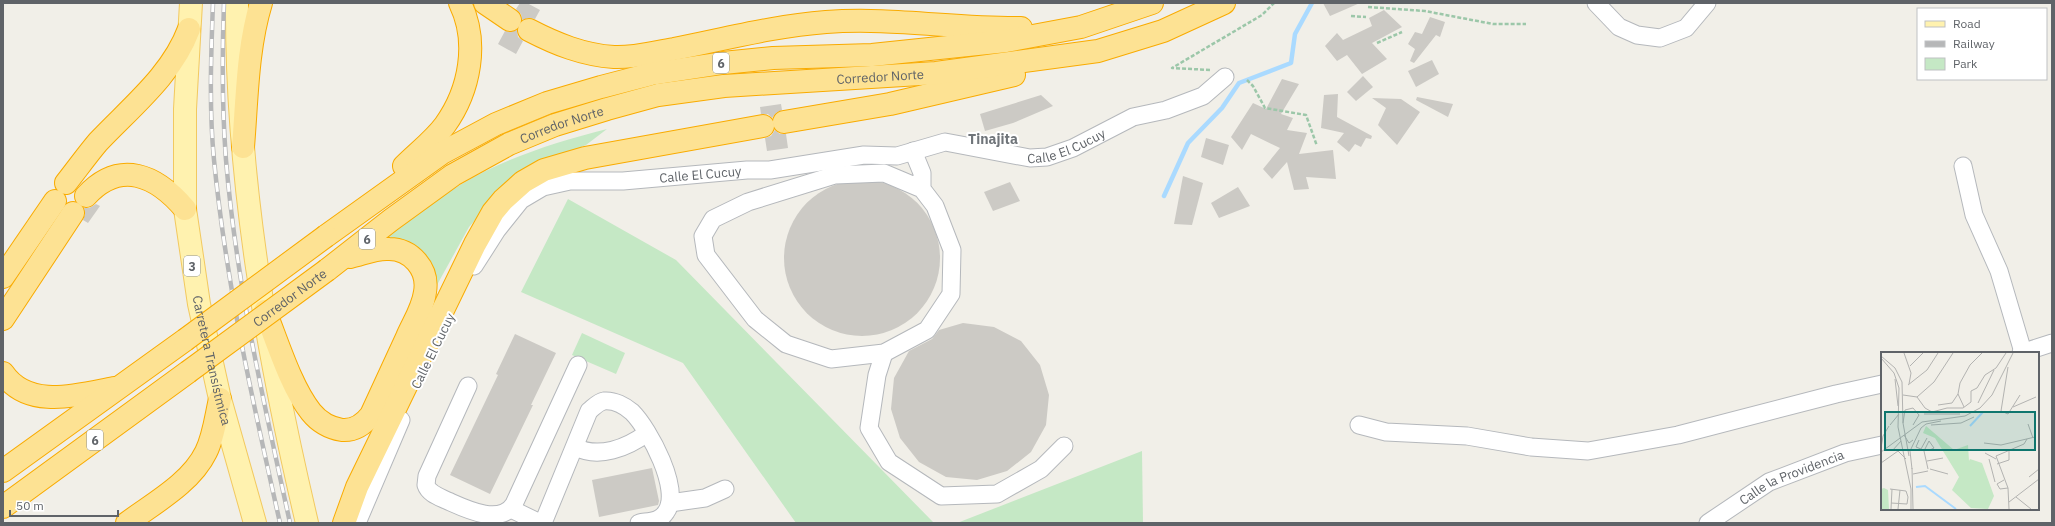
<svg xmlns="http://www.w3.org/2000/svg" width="2055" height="526" font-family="'IBM Plex Sans',sans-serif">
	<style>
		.green { fill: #c5e8c5 }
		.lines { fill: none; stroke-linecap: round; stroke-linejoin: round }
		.stream { stroke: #aadaff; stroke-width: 4.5 }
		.building { fill: #cccac5 }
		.minor-casing { stroke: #b5b8bc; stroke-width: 19 }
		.major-casing { stroke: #f2c960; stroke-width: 24 }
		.highway-casing { stroke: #f9ab00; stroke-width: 24 }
		.path { stroke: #9cc7a9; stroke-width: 2.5; stroke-dasharray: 4 2; stroke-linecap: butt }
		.minor { stroke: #fff; stroke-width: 17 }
		.major { stroke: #fff2af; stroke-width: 22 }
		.highway { stroke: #fde293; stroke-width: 22 }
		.rail-casing { stroke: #b6b7b8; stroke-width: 4.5 }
		.rail { stroke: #fff; stroke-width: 3; stroke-dasharray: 9; stroke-linecap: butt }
		.highway-bridge-casing { stroke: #f9ab00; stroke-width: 24; stroke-linecap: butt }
		.highway-bridge { stroke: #fde293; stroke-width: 22 }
		.labels { text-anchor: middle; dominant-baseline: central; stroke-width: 4; stroke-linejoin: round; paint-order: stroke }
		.shield { fill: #fff; stroke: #8f9295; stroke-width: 1 }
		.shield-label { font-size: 12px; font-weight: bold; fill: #5f6368 }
		.street-label { font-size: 13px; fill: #5f6368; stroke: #fff }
		.neighbourhood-label { font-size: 14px; font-weight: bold; fill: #70757a; stroke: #fff }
		.inset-river { fill: none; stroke: #aadaff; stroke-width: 2 }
		.inset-road { fill: none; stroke: #b3b3b1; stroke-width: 1 }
		.view { fill: #0f766e; fill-opacity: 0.15; stroke: #0f766e; stroke-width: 2 }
		.inset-edge { fill: none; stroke: #5f6368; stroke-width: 2 }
	</style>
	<rect width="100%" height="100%" fill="#f1efe8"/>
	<g class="green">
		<path d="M 607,129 L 586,145 L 515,175 L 469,227 L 432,294 L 386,238 C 410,221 435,200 460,185 C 505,158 556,142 607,129 Z"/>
		<polygon points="568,199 676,260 934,523 796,523 683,363 521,292"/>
		<polygon points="582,333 625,353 616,374 572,355"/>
		<polygon points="1142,451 1143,523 957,523"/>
	</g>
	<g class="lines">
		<polyline class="stream" points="1164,196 1188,143 1222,108 1239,83 1291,63 1295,34 1312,3"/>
	</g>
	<g class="building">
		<polygon points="520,3 527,3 540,10 535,19 528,18 522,20 521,14 516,9"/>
		<polygon points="1323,3 1360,3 1330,16"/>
		<polygon points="1384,10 1402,27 1372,43 1387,59 1362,74 1347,55 1337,61 1325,46 1337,33 1343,40 1372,26 1369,18"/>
		<polygon points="1430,17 1445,22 1440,37 1436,35 1414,63 1410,61 1415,49 1408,44 1415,32 1422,34"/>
		<polygon points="517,30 518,37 523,41 516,54 498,44 505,31 509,32"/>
		<polygon points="1432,60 1439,74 1416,87 1408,71"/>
		<polygon points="1363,76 1373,87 1356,101 1347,92"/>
		<polygon points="1282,79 1299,84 1281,114 1293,118 1287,130 1307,133 1299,154 1333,150 1336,179 1306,177 1309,189 1294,190 1287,162 1272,179 1263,169 1280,148 1251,134 1242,150 1231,137 1253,103 1266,109"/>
		<polygon points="1338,94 1337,117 1372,136 1371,139 1366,138 1361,147 1355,144 1349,152 1337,142 1344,133 1321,128 1324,95"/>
		<polygon points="1041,95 1053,106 1013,123 985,131 980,114"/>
		<polygon points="1417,97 1453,104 1448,117 1416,100"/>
		<polygon points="1372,98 1401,99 1420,112 1397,145 1378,125 1386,108"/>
		<polygon points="781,104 782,110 776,113 772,118 768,114 761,114 760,107"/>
		<polygon points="775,130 780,134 786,134 788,148 767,151 765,138 771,136"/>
		<polygon points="1206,138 1229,145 1223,165 1201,157"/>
		<polygon points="1183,176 1203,183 1192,225 1174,224"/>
		<circle cx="862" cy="258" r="78"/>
		<polygon points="1010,182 1020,201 993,211 984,192"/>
		<polygon points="1238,187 1250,206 1219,218 1211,203"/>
		<polygon points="96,204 100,206 88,223 83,220 85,214 84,208 89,208"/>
		<polygon points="963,323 994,327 1021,341 1040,365 1049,395 1046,425 1031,452 1007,471 977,480 946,477 919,462 900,438 891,409 894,378 909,351 932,339 939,330"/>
		<polygon points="515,334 556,353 531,405 533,405 490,494 450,475 498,375 496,374"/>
		<polygon points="652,468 659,501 658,505 599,517 592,480"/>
	</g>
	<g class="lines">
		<g class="minor-casing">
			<g id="minor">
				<polyline points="1596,3 1619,27 1637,35 1660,38 1686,28 1707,3"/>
				<polyline points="913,151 922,173 922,189 935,206 952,250 951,294 927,330 884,353 831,359 786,344 755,319 706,255 703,236 713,219 748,202 835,175 884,173 922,189"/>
				<polyline points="1963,166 1974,215 1999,271 2023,352"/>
				<path id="s1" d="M 474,266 L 497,230 L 521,200 L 543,187 L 570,181 L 623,181 L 747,170 L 770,170 L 864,155 L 897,156 L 945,142 L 1030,158 L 1047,157 L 1073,148 L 1133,117 L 1166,110 L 1203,96 L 1225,77"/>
				<polyline points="884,353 877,375 869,428 889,462 941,496 997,494 1041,469 1064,446"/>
				<polyline points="2021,353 2052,343"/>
				<path d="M 468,386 L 427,476 L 426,485 C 429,494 440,497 448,501 C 466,509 500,526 514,504 L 578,365"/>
				<polyline points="1359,425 1386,432 1467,436 1531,447 1588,451 1678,435 1836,394 1882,384"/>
				<path d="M 575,447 C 599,459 627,448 647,433"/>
				<polyline points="670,503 705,498 725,489"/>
				<polyline points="511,509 540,523"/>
				<polyline points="357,523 401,420"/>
				<path d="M 543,523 L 589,411 C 594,407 598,402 604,401 C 614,400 625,406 632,412 C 649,429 682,490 666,512 C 660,522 649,521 639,523"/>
				<path id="s2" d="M 1708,523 L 1769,482 L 1845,453 L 1882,445"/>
			</g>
		</g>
		<g class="major-casing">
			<g id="major">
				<path id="s3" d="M 191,3 L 185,109 L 185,209 L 199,304 L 220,399 L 255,523"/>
				<path d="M 237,3 C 236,178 267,353 307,523"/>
			</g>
		</g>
		<g class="highway-casing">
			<g id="highway">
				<polyline points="485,3 510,20"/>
				<path d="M 529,30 C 556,44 583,55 614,57 C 634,58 655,52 674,49 C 725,39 774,26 826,22 C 891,17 956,29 1021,28"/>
				<polyline points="784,122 890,104 1014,75"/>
				<path d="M 243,147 C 247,99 247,49 261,3"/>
				<path d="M 404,166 C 418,152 434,140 445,125 C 470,90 479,42 460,3"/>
				<path d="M 66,183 C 77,169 87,155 98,142 C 131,107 172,75 189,29"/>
				<path d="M 86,196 C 120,159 156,175 185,209"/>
				<polyline points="326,236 442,153 496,124 547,103 601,87 651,74 723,63 773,58 872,55 1006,41 1081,27 1152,3"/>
				<path id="s4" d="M 327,270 L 391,220 L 453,175 L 509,144 L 555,125 L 607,109 L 658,95 L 724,86 L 936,73 L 1098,51 L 1163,31 L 1224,3"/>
				<polyline points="3,277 55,201"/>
				<path d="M 265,311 C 277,341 291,387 311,412 C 319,422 330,428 342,430 C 355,431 364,424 371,415 C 383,389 395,363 407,337 C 413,323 423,308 425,292 C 429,269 411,249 389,249 C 376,248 363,254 350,257"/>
				<polyline points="3,319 73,213"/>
				<path d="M 3,373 C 28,410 77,395 114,388"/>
				<polyline points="3,471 185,340"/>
				<polyline points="3,507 188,372"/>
				<path d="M 127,523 C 154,503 191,483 206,452 C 214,436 216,416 220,399"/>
				<polyline points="344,523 357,487 475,244 493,212 503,200 523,182 544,170 585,158 763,126"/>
			</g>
		</g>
		<g class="path">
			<polyline points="1368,7 1425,11 1493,24 1526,24"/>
			<polyline points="1351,16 1366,17"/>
			<polyline points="1377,43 1402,32"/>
			<polyline points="1210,70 1172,68 1262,15 1274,3"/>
			<polyline points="1247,80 1253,86 1265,108 1306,115 1317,146"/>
		</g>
		<use href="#minor" class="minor"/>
		<use href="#major" class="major"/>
		<use href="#highway" class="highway"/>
		<g class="rail-casing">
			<g id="rail">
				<path d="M 213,3 C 211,55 209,108 214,160 C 226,283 253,403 280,523"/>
				<path d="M 224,3 C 222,56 222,108 226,160 C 236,282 264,403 290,523"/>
			</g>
		</g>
		<use href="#rail" class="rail"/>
		<g class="highway-bridge-casing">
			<g id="highway-bridge">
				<polyline points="185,340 326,236"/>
				<path id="s5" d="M 188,372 L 327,270"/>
			</g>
		</g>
		<use href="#highway-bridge" class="highway-bridge"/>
	</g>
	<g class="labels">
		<g class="shield">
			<rect x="713" y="53" width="16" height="20" rx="3"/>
			<rect x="359" y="229" width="16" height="20" rx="3"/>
			<rect x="184" y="256" width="16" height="20" rx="3"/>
			<rect x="87" y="430" width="16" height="20" rx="3"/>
		</g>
		<g class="shield-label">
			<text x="721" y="63">6</text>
			<text x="367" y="239">6</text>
			<text x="192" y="266">3</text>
			<text x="95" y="440">6</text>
		</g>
		<g class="street-label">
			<text stroke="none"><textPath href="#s4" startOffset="602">Corredor Norte</textPath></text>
			<text stroke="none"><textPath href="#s4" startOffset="278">Corredor Norte</textPath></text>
			<text stroke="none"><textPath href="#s1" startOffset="638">Calle El Cucuy</textPath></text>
			<text stroke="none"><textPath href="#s1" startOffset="265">Calle El Cucuy</textPath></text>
			<text stroke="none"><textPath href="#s5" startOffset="126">Corredor Norte</textPath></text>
			<text transform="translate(433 351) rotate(-64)">Calle El Cucuy</text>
			<text stroke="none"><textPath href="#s3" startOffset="360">Carretera Transístmica</textPath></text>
			<text stroke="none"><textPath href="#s2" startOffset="96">Calle la Providencia</textPath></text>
		</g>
		<g class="neighbourhood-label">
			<text x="993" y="139">Tinajita</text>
		</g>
	</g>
	<g transform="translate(1881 352)">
		<rect width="158" height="158" fill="#f1efe8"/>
		<path d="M 45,74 L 73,98 L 87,93 L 88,109 L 89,107 L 101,111 L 113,144 L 107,157 L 90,156 L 71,138 L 78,125 L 54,86 L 42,81 ZM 3,136 L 7,138 L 8,157 L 0,157 L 0,137 Z" fill="#c5e8c5"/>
		<path class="inset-river" d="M 89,74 L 102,60M 35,135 L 44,134 L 75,157"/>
		<path class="inset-road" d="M 23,1 L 30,21 L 28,32M 0,4 L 14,16 L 21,30 L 22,71 L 28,104M 0,6 L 13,21 L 18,36 L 17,75 L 30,137 L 30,157M 29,14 L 42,1M 127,15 L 120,59 L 127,62 L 139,43M 14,27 L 17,54M 27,33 L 46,18 L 57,1M 22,43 L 36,45 L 44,56 L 51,60 L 66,56 L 82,56 L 90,50 L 90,39 L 96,36 L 104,23 L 115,16 L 125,1M 36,45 L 53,30 L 72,1M 97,51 L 113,18M 57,53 L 71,51 L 77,42M 83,55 L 77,42 L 79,31 L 89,13 L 101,1M 132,55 L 155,45M 43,62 L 79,62M 22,71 L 24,58 L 32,56 L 38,63 L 32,73M 147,72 L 152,86M 9,73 L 18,62M 50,73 L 80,71 L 93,65M 23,83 L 28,91 L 32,88M 38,88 L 35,95 L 40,97 L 46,86M 103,91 L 120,93 L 154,85M 0,96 L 2,84 L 8,74M 11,99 L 20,89M 0,100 L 41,70 L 84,64 L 99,56 L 111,43 L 132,1M 104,101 L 115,107M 108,107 L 114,130M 46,109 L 62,106M 0,111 L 17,99 L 25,107M 116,112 L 128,108 L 128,99M 31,116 L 32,157M 31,117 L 29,99 L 40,76 L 45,72 L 60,69M 47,117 L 43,99 L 48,89 L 53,96 L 49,98M 49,117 L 67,122M 32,122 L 47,119M 148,125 L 158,117M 123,128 L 116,132 L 119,137 L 127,136M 9,137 L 25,139 L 27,145 L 26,152 L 10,151M 135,145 L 150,157M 128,150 L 158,127M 10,157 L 11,137M 17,157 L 19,138M 128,157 L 127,136 L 115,104 L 143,92 L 146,87"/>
		<path class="view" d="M 4,60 L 154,60 L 154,98 L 4,98 Z"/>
		<rect width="158" height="158" class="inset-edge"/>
	</g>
	<rect width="2055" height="526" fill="none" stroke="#5f6368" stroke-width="8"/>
	<rect x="1917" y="8" width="130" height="72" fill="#ffffff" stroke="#bfc1c3"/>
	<rect x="1925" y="21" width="20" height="6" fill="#fff2af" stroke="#bfc1c3"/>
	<text x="1953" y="28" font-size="12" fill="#5f6368">Road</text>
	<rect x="1925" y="41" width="20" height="6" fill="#b6b7b8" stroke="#bfc1c3"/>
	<text x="1953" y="48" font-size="12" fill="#5f6368">Railway</text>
	<rect x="1925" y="58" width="20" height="12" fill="#c5e8c5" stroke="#bfc1c3"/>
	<text x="1953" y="68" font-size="12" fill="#5f6368">Park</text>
	<path d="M10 510v6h108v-6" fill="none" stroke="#5f6368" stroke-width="2"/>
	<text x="16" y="510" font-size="12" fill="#5f6368" stroke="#ffffff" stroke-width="3" paint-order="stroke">50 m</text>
</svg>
